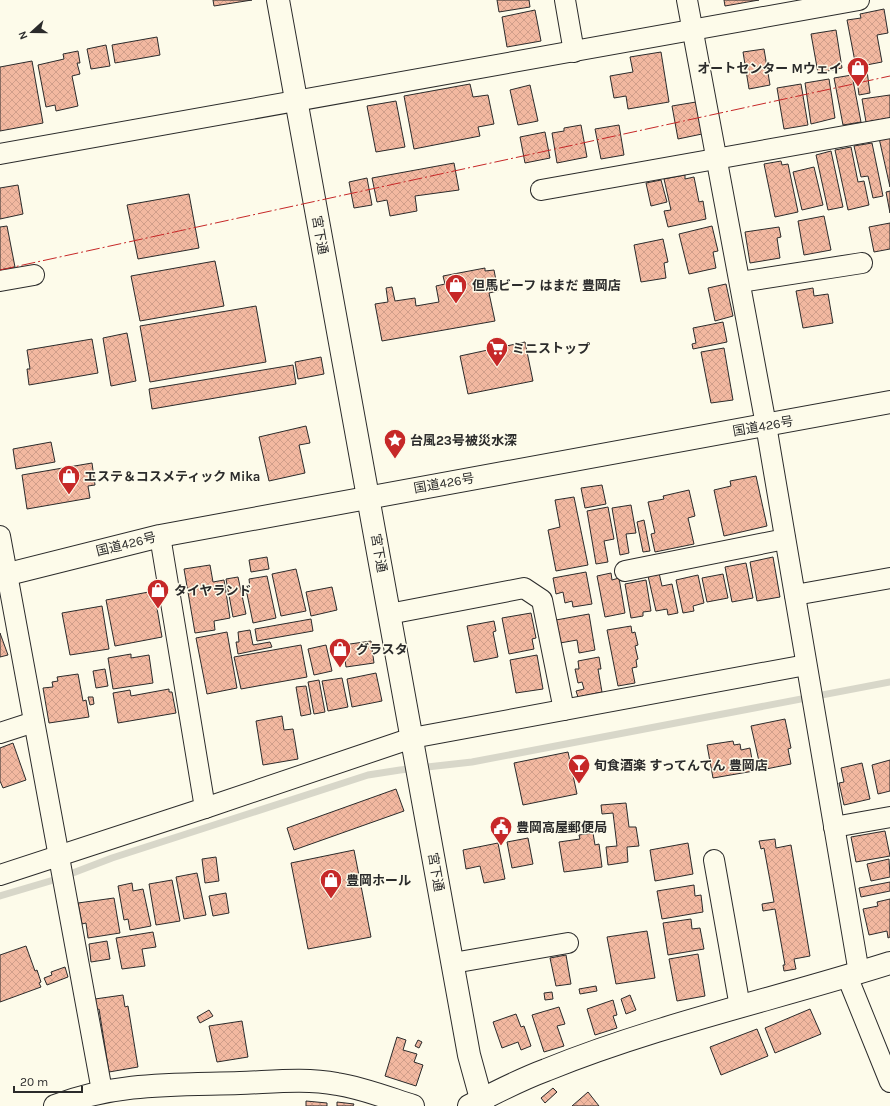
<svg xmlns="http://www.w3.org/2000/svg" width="890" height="1106" font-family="Karla,'Noto Sans JP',sans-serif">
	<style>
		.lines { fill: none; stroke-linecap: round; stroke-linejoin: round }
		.stream { stroke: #d8d7c9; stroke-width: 7 }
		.building { fill: url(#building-cross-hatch); stroke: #2b2b2b }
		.minor-casing { stroke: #2b2b2b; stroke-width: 22 }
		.tertiary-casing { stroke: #2b2b2b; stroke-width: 24 }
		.trunk-casing { stroke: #2b2b2b; stroke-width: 24 }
		.minor { stroke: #fdfbea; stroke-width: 20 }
		.tertiary { stroke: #fdfbea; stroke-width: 22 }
		.trunk { stroke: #fdfbea; stroke-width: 22 }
		.power { stroke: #c62828; stroke-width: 1; stroke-dasharray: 14 3 2 3; stroke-linecap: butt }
		.labels { text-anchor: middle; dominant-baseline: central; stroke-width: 3; stroke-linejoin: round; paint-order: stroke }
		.poi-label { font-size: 13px; font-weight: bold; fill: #2b2b2b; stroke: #fdfbea; text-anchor: start }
		.street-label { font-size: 13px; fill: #2b2b2b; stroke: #fdfbea }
	</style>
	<defs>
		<pattern id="building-cross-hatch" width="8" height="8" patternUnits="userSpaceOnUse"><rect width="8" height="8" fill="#f2b8a0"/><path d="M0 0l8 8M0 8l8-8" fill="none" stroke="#d09e8a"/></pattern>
	</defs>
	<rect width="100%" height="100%" fill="#fdfbea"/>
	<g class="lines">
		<polyline class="stream" points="0,896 57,879 112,858 368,775 400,770 472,762 890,682"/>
	</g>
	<g class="building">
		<polygon points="213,0 252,0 214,6"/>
		<polygon points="497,0 529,0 530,7 499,12"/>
		<polygon points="724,0 759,0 725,6"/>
		<polygon points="884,9 888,33 877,35 882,62 856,67 847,20 861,18 860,14"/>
		<polygon points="535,10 541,41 507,47 502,17"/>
		<polygon points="836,30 842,68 818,73 811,34"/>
		<polygon points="157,37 160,55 115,63 112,45"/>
		<polygon points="106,45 110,66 91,69 87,49"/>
		<polygon points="764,49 770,85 749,89 743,52"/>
		<polygon points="78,51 80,63 77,63 80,74 72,76 78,106 56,111 55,105 46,107 38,65 64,59 63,54"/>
		<polygon points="661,52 669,102 628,109 626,96 614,98 610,76 633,72 630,57"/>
		<polygon points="32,61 43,123 0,131 0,67"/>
		<polygon points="867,71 870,93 859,95 856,72"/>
		<polygon points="852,75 861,122 843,125 834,78"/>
		<polygon points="829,79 835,118 811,124 805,83"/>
		<polygon points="470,84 473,97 488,95 494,124 478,127 480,136 414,149 404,96"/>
		<polygon points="801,84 808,125 784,129 777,88"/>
		<polygon points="530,85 538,121 518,125 510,90"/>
		<polygon points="890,95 890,118 866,122 862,99"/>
		<polygon points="396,101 405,147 376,152 367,106"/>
		<polygon points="696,102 702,134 678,139 672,106"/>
		<polygon points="581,125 587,157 557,163 552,133 564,131 564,128"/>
		<polygon points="619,125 624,155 601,159 595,129"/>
		<polygon points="545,132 550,158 525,163 520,137"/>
		<polygon points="890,136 890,187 879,138"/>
		<polygon points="872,143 883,196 873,198 868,176 861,177 854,146"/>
		<polygon points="851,147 858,182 864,181 869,205 848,210 835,150"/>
		<polygon points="831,151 843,207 828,210 816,155"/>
		<polygon points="781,161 782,165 788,164 798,212 775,217 764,164"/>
		<polygon points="454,163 459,190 415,196 417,211 390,216 387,200 377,202 372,178"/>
		<polygon points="814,167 823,205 802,210 793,172"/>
		<polygon points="685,175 685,179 694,177 699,202 703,201 706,219 668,227 664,211 671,210 664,179"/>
		<polygon points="367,178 372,205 354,208 349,182"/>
		<polygon points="661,180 667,202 651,206 646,183"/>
		<polygon points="18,185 23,214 0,219 0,188"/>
		<polygon points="890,191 890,213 886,192"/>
		<polygon points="189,194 199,248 138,259 127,205"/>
		<polygon points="824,216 831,250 804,255 798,221"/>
		<polygon points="890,223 890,249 874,252 869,227"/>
		<polygon points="7,226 15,267 0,270 0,227"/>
		<polygon points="712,226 718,251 713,252 716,268 689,274 679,234"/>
		<polygon points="779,227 781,237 777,238 780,258 750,263 745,232"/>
		<polygon points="663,239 668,262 664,263 666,278 641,282 634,245"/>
		<polygon points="215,261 224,306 140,321 131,276"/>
		<polygon points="485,268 485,271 494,270 498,291 489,293 495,321 382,341 375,304 388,302 386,288 392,287 395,301 415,298 416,306 439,302 436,286 445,284 443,276"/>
		<polygon points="726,284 733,316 715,321 708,288"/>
		<polygon points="813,288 814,296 828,294 833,323 803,328 796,291"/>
		<polygon points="256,306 266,362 150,382 140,326"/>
		<polygon points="723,322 727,342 693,349 692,344 696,343 693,328"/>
		<polygon points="127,333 136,381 111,386 103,338"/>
		<polygon points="92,339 98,373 29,385 27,369 30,369 27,350"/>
		<polygon points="525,342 533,381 468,394 460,356"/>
		<polygon points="724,348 733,400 711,403 701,352"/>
		<polygon points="321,357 324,374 298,379 295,362"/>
		<polygon points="293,365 296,384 152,409 149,389"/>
		<polygon points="306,426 310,443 299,445 305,473 269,481 259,437"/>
		<polygon points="51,442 55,462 16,469 13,449"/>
		<polygon points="92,463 95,485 88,486 90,498 27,509 22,475"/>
		<polygon points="756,476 767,526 724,536 714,490 731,486 730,481"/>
		<polygon points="602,485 606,504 585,508 581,488"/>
		<polygon points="689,490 695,516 688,518 694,544 655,552 651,534 655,533 648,502 664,499 663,496"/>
		<polygon points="574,497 588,565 556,571 548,530 560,527 555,500"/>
		<polygon points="631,505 636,533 626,534 629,553 620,555 612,508"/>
		<polygon points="608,507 614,539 604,541 608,562 596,564 587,511"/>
		<polygon points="644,520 650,551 643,552 637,522"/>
		<polygon points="267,557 269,569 251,572 249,560"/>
		<polygon points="773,557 780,597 757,601 750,562"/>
		<polygon points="746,563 753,598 732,602 725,567"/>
		<polygon points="210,565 213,582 224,580 230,618 214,621 215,630 195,633 184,569"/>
		<polygon points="296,569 306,611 281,616 272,574"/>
		<polygon points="586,572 592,604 573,607 572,601 565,603 563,592 556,594 553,578"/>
		<polygon points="611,573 612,580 619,578 625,613 605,617 597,576"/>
		<polygon points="659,573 662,586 672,584 678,613 668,615 667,609 656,611 648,576"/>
		<polygon points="723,574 728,598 707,602 702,578"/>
		<polygon points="698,575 704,603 693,606 694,611 683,613 676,580"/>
		<polygon points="267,576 276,618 253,623 246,589 250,588 249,579"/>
		<polygon points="238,577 246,614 233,617 226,579"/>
		<polygon points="646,580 651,611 643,612 643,616 631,618 625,584"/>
		<polygon points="332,587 337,610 311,616 306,592"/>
		<polygon points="154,591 162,637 115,646 106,600"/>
		<polygon points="102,606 109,649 70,655 62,613"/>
		<polygon points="531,613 536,638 532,639 534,649 509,654 502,618"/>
		<polygon points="589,614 595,650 579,653 577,640 560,643 556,620"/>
		<polygon points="311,619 313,631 257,641 255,629"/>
		<polygon points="494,621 496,631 493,632 498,657 474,662 467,626"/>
		<polygon points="631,626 632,633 635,632 638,645 635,646 638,659 636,660 637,667 632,668 635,683 618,686 607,630"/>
		<polygon points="250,630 253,645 270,642 272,647 238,654 236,642 239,642 238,632"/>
		<polygon points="227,632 237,688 207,694 196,638"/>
		<polygon points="0,633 8,655 0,657"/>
		<polygon points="371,641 374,663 346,667 343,645"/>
		<polygon points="301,645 307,677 241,689 234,657"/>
		<polygon points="326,645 332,671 314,675 308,649"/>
		<polygon points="131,654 131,658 149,655 153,683 113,689 108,658"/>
		<polygon points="537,655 543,689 516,693 510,660"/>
		<polygon points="599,657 601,669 598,669 602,692 578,697 576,691 584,689 582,682 578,683 575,669 579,669 578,661"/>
		<polygon points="105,669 108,686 96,688 93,671"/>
		<polygon points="376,673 382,701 352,707 347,679"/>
		<polygon points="78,674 83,701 86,700 89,717 49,723 43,688 53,687 52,682 58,681 57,677"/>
		<polygon points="342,678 348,707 328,711 322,681"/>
		<polygon points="319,680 325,712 314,714 308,682"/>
		<polygon points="306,686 311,714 301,716 296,687"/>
		<polygon points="169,689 169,692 172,692 176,713 118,723 113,693 130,690 131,696"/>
		<polygon points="88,697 93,697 94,704 90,705"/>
		<polygon points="282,716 284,730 293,729 298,759 263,765 256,721"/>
		<polygon points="785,719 791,748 788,749 791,764 761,770 751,726"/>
		<polygon points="733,741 734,745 740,744 741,750 750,748 754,771 713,778 707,745"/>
		<polygon points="13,743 26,780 3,788 0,781 0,748"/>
		<polygon points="568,752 577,794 523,805 514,763"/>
		<polygon points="890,760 890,791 878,794 872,765"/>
		<polygon points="862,763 870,799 844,805 839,783 844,782 841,768"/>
		<polygon points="396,789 404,811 294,850 287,828"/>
		<polygon points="626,803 629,827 636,827 639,846 627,847 628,862 608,865 606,847 617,846 613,813 602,814 601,805"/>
		<polygon points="885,831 890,856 856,862 851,837"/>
		<polygon points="593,833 595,845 599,844 602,867 564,872 559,842 580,839 579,835"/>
		<polygon points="528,838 533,864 512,868 507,842"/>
		<polygon points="775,839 776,848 791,845 810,956 794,959 796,969 784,971 783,965 785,965 775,909 763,911 762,904 774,902 764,848 761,849 759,841"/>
		<polygon points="498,843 505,879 484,883 480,866 466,869 463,850"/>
		<polygon points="688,843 693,874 655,881 650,850"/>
		<polygon points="354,850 371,937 308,949 291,863"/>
		<polygon points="216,857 219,881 205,883 202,859"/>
		<polygon points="889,859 890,877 871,881 867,864"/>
		<polygon points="197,873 206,915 184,919 176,877"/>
		<polygon points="172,880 180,921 156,925 149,884"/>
		<polygon points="890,882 890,891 861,897 859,888"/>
		<polygon points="132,883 133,891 143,889 151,926 130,930 128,919 124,920 118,886"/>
		<polygon points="694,885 695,896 701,895 703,912 662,919 657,891"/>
		<polygon points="226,893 229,913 213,916 209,896"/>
		<polygon points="114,898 120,933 88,938 86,923 82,924 78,903"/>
		<polygon points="890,899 890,937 888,938 887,931 869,935 863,909 878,906 877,902"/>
		<polygon points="691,919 692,929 700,928 704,949 668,955 663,923"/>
		<polygon points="647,931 655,978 616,984 607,937"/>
		<polygon points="153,932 156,947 142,949 145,966 122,969 116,938"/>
		<polygon points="107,941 110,959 91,962 89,944"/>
		<polygon points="26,946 35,971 37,970 41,982 39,983 41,987 0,1002 0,955"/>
		<polygon points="698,954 705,996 677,1001 669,959"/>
		<polygon points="566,955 571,984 556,986 550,958"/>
		<polygon points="65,967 68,977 47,985 44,978 52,975 51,972"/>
		<polygon points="596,986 597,991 580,994 579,989"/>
		<polygon points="552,992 553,999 545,1000 544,993"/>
		<polygon points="123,995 125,1007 128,1006 138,1067 109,1072 99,1009 97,1010 95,999"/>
		<polygon points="630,995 636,1010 626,1014 621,999"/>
		<polygon points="613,1000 617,1015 613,1016 617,1028 595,1035 587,1009"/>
		<polygon points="559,1007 565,1024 557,1026 564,1046 544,1052 532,1015"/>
		<polygon points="810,1009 821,1034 775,1053 765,1028"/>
		<polygon points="209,1010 213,1016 200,1023 197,1017"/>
		<polygon points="516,1014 521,1027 524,1026 531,1046 521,1050 518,1042 502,1048 493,1022"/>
		<polygon points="242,1021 248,1057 217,1062 209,1026"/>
		<polygon points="757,1029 768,1056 721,1075 710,1047"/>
		<polygon points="397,1037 406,1040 403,1050 417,1054 414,1062 423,1065 416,1086 385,1076"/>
		<polygon points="418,1040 422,1042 419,1048 415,1046"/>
		<polygon points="553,1088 557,1092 545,1103 541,1098"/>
		<polygon points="588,1092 599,1106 572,1106"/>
		<polygon points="306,1101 327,1103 327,1106 306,1106"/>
		<polygon points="337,1102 354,1104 353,1106 337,1106"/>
	</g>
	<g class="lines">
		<g class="minor-casing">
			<g id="minor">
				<polyline points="565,0 574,52"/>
				<polyline points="687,0 766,425 859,973"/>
				<polyline points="0,154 859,0"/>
				<polyline points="541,190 890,128"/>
				<polyline points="0,281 34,275"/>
				<polyline points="740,282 862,263"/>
				<polyline points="0,536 102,1091"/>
				<polyline points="625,571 785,539"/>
				<polyline points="795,595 890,578"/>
				<polyline points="389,614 524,588 542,600 564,710"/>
				<polyline points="0,733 34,722"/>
				<polyline points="205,808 412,738 806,665"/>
				<polyline points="834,827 890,817"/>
				<polyline points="714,860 740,1007"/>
				<polyline points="0,875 205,808 160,536"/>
				<polyline points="453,963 568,943"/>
				<polyline points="847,976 890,1082"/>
			</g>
		</g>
		<g class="tertiary-casing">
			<g id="tertiary">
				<polyline points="278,0 469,1055 483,1106"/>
				<path d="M 55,1106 C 116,1082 176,1085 240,1083 C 272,1082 305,1078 337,1084 C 363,1088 388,1098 413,1106"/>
				<path d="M 469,1106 C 494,1093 519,1080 546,1070 C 657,1025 776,999 890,963"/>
			</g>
		</g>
		<g class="trunk-casing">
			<polyline id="trunk" points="0,576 160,536 890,402"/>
		</g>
		<use href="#minor" class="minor"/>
		<use href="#tertiary" class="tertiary"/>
		<use href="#trunk" class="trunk"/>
		<polyline class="power" points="0,270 890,76"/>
	</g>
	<defs>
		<g id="shop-pin" transform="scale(1.15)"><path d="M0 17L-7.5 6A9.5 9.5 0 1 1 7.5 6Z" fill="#c62828" stroke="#fdfbea"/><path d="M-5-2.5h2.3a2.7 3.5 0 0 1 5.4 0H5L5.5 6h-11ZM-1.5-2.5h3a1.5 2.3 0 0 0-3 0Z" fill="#fff"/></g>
		<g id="supermarket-pin" transform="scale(1.15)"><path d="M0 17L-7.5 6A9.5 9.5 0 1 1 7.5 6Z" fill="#c62828" stroke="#fdfbea"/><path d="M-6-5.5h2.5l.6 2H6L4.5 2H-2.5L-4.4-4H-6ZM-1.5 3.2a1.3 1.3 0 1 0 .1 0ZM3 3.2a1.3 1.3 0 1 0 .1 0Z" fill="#fff"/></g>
		<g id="sight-pin" transform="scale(1.15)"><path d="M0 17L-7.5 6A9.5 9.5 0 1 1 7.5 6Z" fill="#c62828" stroke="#fdfbea"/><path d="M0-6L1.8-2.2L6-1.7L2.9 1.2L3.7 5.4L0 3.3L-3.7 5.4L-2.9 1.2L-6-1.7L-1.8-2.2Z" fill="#fff"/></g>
		<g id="bar-pin" transform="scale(1.15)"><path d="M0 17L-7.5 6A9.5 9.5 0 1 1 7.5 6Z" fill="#c62828" stroke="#fdfbea"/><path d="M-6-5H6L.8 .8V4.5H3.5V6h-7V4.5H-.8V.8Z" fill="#fff"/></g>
		<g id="civic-pin" transform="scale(1.15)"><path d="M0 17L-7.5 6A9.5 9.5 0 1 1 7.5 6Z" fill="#c62828" stroke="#fdfbea"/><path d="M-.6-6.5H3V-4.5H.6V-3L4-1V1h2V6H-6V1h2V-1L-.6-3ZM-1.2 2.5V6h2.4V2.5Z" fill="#fff"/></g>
	</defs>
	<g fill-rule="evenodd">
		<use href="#shop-pin" x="858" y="68"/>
		<use href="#shop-pin" x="456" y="285"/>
		<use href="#supermarket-pin" x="497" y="348"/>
		<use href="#sight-pin" x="395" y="440"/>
		<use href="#shop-pin" x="69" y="476"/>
		<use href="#shop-pin" x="158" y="590"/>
		<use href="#shop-pin" x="340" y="649"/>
		<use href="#bar-pin" x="579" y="765"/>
		<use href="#civic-pin" x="501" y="827"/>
		<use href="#shop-pin" x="331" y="880"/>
	</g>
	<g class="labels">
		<g class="poi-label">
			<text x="842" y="68" text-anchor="end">オートセンター Mウェイ</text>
			<text x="472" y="285">但馬ビーフ はまだ 豊岡店</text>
			<text x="512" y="348">ミニストップ</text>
			<text x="410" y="440">台風23号被災水深</text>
			<text x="84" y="476">エステ＆コスメティック Mika</text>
			<text x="174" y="590">タイヤランド</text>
			<text x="356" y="649">グラスタ</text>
			<text x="594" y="765">旬食酒楽 すってんてん 豊岡店</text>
			<text x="516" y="827">豊岡高屋郵便局</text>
			<text x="346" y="880">豊岡ホール</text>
		</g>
		<g class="street-label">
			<text transform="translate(320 235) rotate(80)">宮下通</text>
			<text transform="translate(763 426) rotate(-10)">国道426号</text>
			<text transform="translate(444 483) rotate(-10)">国道426号</text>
			<text transform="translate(126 544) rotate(-14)">国道426号</text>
			<text transform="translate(379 553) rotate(80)">宮下通</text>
			<text transform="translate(436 872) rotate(80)">宮下通</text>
		</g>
	</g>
	<g transform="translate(32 32) rotate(249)" stroke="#fdfbea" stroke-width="3" paint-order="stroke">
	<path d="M0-3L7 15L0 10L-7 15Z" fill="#2b2b2b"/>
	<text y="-6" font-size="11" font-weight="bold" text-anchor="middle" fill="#2b2b2b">N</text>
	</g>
	<path d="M14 1086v6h68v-6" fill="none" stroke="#2b2b2b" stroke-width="2"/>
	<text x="20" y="1086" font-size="12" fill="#2b2b2b" stroke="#fdfbea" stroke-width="3" paint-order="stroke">20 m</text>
</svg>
